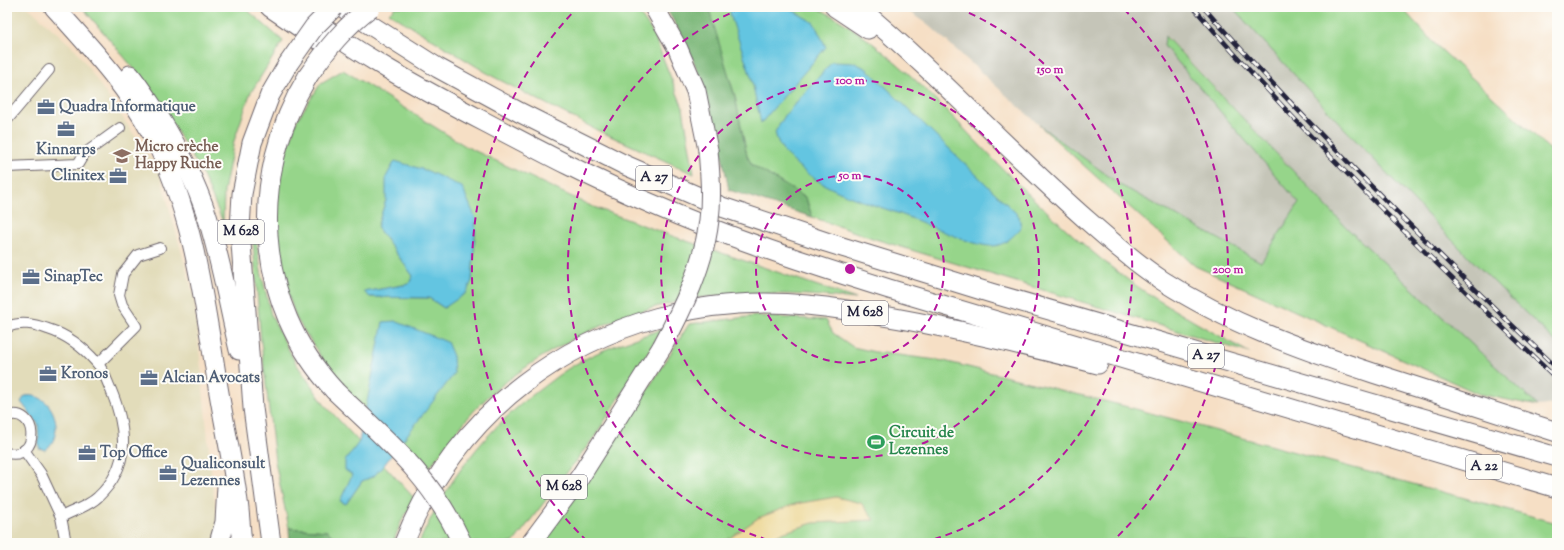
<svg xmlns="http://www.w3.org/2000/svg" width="1564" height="550" font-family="'Sorts Mill Goudy',serif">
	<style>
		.built { fill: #e2dcba }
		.industrial { fill: #c5c5b8 }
		.green { fill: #96d58a; stroke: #5c7c62; fill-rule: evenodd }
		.forest { fill: #78b676; stroke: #4d6c58 }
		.sand { fill: #eeda9e; stroke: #887e6c }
		.water { fill: #63c5e1; stroke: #42748e }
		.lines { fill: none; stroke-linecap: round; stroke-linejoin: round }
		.street-casing { stroke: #6c646b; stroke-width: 12 }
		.highway-casing { stroke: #6c646b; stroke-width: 21 }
		.street { stroke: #fff; stroke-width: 10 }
		.highway { stroke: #fff; stroke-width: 19 }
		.rail-casing { stroke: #22223b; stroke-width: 4.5 }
		.rail { stroke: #fdfcf7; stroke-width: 3; stroke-dasharray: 9; stroke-linecap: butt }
		.highway-bridge-casing { stroke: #6c646b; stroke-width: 21; stroke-linecap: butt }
		.highway-bridge { stroke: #fff; stroke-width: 19 }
		.ring { fill: none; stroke: #b5179e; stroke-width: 2; stroke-dasharray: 7 5 }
		.labels { text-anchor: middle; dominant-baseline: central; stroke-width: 4; stroke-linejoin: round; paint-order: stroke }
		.shield { fill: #fdfcf7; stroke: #646373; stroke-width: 1 }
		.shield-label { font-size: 14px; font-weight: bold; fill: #22223b }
		.service-label { font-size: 15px; font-weight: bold; fill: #4e5e75; stroke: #fdfcf7; text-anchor: start }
		.education-label { font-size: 15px; font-weight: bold; fill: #785e54; stroke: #fdfcf7; text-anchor: start }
		.leisure-label { font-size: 15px; font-weight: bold; fill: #27864d; stroke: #fdfcf7; text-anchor: start }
		.centre { fill: #b5179e; stroke: #fdfcf7; stroke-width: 2 }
		.ring-label { font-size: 12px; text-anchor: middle; font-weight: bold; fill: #b5179e; stroke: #fdfcf7; stroke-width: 4; stroke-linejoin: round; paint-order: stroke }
	</style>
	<rect width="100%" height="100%" fill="#fdfcf7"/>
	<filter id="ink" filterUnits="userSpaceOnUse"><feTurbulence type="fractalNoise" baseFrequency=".025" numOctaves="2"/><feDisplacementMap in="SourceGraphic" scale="8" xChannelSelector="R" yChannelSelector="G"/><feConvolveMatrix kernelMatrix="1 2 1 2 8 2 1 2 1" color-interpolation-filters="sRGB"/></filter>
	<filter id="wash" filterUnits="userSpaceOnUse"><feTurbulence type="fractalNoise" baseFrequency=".012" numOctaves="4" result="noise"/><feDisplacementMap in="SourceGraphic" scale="16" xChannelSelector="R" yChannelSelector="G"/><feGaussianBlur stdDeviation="0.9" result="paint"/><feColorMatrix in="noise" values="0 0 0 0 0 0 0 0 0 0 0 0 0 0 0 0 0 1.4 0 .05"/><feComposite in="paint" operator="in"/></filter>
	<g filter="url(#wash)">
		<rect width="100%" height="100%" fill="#f6dfc5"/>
		<polygon class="built" points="7,7 28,7 76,50 159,171 194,297 213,491 222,543 7,543"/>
		<polygon class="industrial" points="903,7 1232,7 1318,101 1425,213 1557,343 1557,404 1538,406 1348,229 1166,36 1164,46 1299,203 1261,262 1122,186 1039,125 929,25"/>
		<g class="green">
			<polygon points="82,7 244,7 283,41 250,94 234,141 224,191 223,222 201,171 151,89"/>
			<polygon points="395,7 635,7 653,33 683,108 694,174 597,130 492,76 389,13"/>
			<path d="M 707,7 L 816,7 C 897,48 957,125 1021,187 C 1062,226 1106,267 1153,297 C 1185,317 1218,335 1250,353 L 875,239 L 812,217 L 806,198 L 752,165 L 747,156 L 735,96 Z"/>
			<path d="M 1232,7 L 1401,7 L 1435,44 L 1557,156 L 1557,343 C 1444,236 1337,122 1232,7 Z"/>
			<polygon points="1165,36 1348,229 1538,406 1479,394 1195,266 1039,125 1122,186 1261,262 1299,203 1164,46"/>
			<path d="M 343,70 L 467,147 L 591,206 L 672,236 L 856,299 C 810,294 764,292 718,296 C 707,297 695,297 685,300 C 614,314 546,347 491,394 C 466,416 446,447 425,473 L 366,409 L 337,382 L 296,318 L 275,254 L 278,176 L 297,120 L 321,83 ZM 386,200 L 476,219 L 472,281 L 444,308 L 429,298 L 370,297 L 365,292 L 409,284 L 413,276 L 377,227 Z"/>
			<polygon points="256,239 261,271 271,315 295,362 324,404 359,442 346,504 362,481 374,476 384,465 415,499 401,522 393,543 340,543 327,531 289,528 275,461 261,342 253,242"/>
			<polygon points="756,316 826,320 833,333 853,347 875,352 944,361 1132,408 1557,523 1557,543 542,543 629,419 689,324"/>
			<path d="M 663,329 L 595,436 L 513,543 L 419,543 C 446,482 485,430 539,390 C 551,381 563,371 576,364 C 603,348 634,339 663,329 Z"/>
		</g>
		<g class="forest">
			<path d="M 665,7 L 707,7 L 709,9 L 735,97 L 747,156 L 752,165 L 806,198 L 812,217 L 729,190 C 716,124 702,64 665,7 Z"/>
			<polygon points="289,528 327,531 340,543 290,543"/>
		</g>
		<polygon class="sand" points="836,497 861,503 874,520 813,523 782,533 763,543 723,543 758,518 795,504"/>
		<g class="water">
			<polygon points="731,7 787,7 814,23 826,47 761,123 751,77 730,14"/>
			<path d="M 832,62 L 855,63 L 867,69 L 1019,216 L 1021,228 C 1012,237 1005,246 991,246 C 974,246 933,227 916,220 C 874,203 830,196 796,164 C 786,155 778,146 775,132 L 786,114 Z"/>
			<polygon points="395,161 428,171 462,187 476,219 472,281 466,293 444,308 429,298 370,297 364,292 409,284 413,276 377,227 386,200 386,177"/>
			<polygon points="395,321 447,342 453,356 454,374 384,465 374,476 362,481 346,504 340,501 352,475 345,470 345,461 359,442 383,322"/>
			<path d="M 25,396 C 54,391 67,435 45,450 L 39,448 L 38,424 L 21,402 Z"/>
		</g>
	</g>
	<g filter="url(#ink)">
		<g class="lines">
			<g class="street-casing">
				<g id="street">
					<polyline points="7,120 49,70"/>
					<polyline points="7,167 78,164 84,154 120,128"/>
					<path d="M 7,327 C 21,321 34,324 48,329 C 67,335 84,348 97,363 C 104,370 107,382 111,390 C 127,429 131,466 98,497 C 89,506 72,511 61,517 L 66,543"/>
					<polyline points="98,364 136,326 122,305 119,295 123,274 138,255 160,248"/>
					<path d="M 7,416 C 38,406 41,461 7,453"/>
					<polyline points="24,450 41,474 61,517"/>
				</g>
			</g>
			<g class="highway-casing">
				<g id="highway">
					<path d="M 54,7 C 90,47 127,86 152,134 C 194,213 204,300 218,387 C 224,423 232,459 237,495 C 240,511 240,527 242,543"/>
					<polyline points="270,7 323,43"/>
					<path d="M 295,7 C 354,52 419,88 485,122 C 540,151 595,180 652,204 C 729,238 809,264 889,289 L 1557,488"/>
					<polyline points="342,7 438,68 519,112 625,165 722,207 826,242 991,293 1557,457"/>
					<polyline points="654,7 678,49 696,91 708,150"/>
					<polyline points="835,7 868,29"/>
					<path d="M 858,7 C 939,74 1009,152 1088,221 C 1112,242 1136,263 1163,281 C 1228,323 1300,349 1373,373 C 1434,393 1496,412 1557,432"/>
					<path d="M 130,75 C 140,87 149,102 158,115 C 178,147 195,180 207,216 C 221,260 229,306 239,350"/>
					<path d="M 308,76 C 247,177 254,304 335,391"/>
					<polyline points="219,543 225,522 227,486"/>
					<polyline points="271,543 253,408 240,229 242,194 252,143 270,95 288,64"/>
					<path d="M 404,543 C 428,481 471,424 523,384 C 604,322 705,295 807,305 C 840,308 873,314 906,320 C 971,332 1035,348 1098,364"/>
					<polyline points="531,543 580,477 662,347"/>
				</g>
			</g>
			<use href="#street" class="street"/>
			<use href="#highway" class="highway"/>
			<g class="rail-casing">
				<g id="rail">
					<path d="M 1193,7 C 1307,138 1431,260 1557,379"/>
					<path d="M 1203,7 C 1315,133 1435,252 1557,368"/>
				</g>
			</g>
			<use href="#rail" class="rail"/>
			<g class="highway-bridge-casing">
				<g id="highway-bridge">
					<polyline points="288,64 314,27 334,7"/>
					<path d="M 308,76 C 326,50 345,26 371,7"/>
					<path d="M 662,347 C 683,308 704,265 709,220 C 712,197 710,173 708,150"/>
					<path d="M 335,391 C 387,441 431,475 462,543"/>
				</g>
			</g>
			<use href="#highway-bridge" class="highway-bridge"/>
		</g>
	</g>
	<g class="ring">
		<circle cx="850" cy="269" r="94"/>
		<circle cx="850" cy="269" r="189"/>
		<path d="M779 543A283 283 0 0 1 742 8M958 8A283 283 0 0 1 921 543"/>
		<path d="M587 541A378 378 0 0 1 576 9M1124 9A378 378 0 0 1 1113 541"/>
	</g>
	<defs>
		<g id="office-bare" transform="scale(1.38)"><path d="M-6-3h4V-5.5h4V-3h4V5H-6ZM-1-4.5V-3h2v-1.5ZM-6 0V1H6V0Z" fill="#5c6f8a" stroke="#fdfcf7" stroke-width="2.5" paint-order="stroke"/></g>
		<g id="school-bare" transform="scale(1.38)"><path d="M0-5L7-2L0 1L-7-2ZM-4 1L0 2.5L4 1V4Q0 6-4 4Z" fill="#8d6e63" stroke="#fdfcf7" stroke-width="2.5" paint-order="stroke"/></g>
		<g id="stadium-bare" transform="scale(1.38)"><path d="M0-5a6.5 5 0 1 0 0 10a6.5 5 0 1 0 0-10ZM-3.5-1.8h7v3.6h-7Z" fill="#2e9e5b" stroke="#fdfcf7" stroke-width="2.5" paint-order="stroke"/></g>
	</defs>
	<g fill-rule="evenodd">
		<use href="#office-bare" x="46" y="107"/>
		<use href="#office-bare" x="66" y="129"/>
		<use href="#school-bare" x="122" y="156"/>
		<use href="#office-bare" x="118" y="176"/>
		<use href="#office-bare" x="31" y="277"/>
		<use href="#office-bare" x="48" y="374"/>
		<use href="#office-bare" x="149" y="378"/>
		<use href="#stadium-bare" x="876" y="442"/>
		<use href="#office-bare" x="87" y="453"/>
		<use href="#office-bare" x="168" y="473"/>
	</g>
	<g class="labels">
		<g class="shield">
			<rect x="636" y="166" width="36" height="24" rx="3"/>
			<rect x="218" y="220" width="46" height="24" rx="3"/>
			<rect x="842" y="301" width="46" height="24" rx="3"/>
			<rect x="1188" y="344" width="36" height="24" rx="3"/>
			<rect x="1466" y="455" width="36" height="24" rx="3"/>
			<rect x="541" y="475" width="46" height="24" rx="3"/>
		</g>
		<g class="shield-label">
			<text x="654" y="178">A 27</text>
			<text x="241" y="232">M 628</text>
			<text x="865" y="313">M 628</text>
			<text x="1206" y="356">A 27</text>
			<text x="1484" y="467">A 22</text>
			<text x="564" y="487">M 628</text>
		</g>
		<g class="service-label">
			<text x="59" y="107">Quadra Informatique</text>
			<text x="66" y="150" text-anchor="middle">Kinnarps</text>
			<text x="105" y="176" text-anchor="end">Clinitex</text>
			<text x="44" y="277">SinapTec</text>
			<text x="61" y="374">Kronos</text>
			<text x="162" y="378">Alcian Avocats</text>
			<text x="100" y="453">Top Office</text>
			<text x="181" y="464">Qualiconsult<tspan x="181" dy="17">Lezennes</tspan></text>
		</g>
		<g class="education-label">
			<text x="135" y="147">Micro crèche<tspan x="135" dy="17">Happy Ruche</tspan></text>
		</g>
		<g class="leisure-label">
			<text x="889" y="433">Circuit de<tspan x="889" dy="17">Lezennes</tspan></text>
		</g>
	</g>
	<circle cx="850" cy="269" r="6" class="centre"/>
	<g class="ring-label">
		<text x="1050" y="73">150 m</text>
		<text x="850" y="84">100 m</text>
		<text x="850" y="179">50 m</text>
		<text x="1228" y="273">200 m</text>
	</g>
	<rect width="1564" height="550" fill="none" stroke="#fdfcf7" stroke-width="24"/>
</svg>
